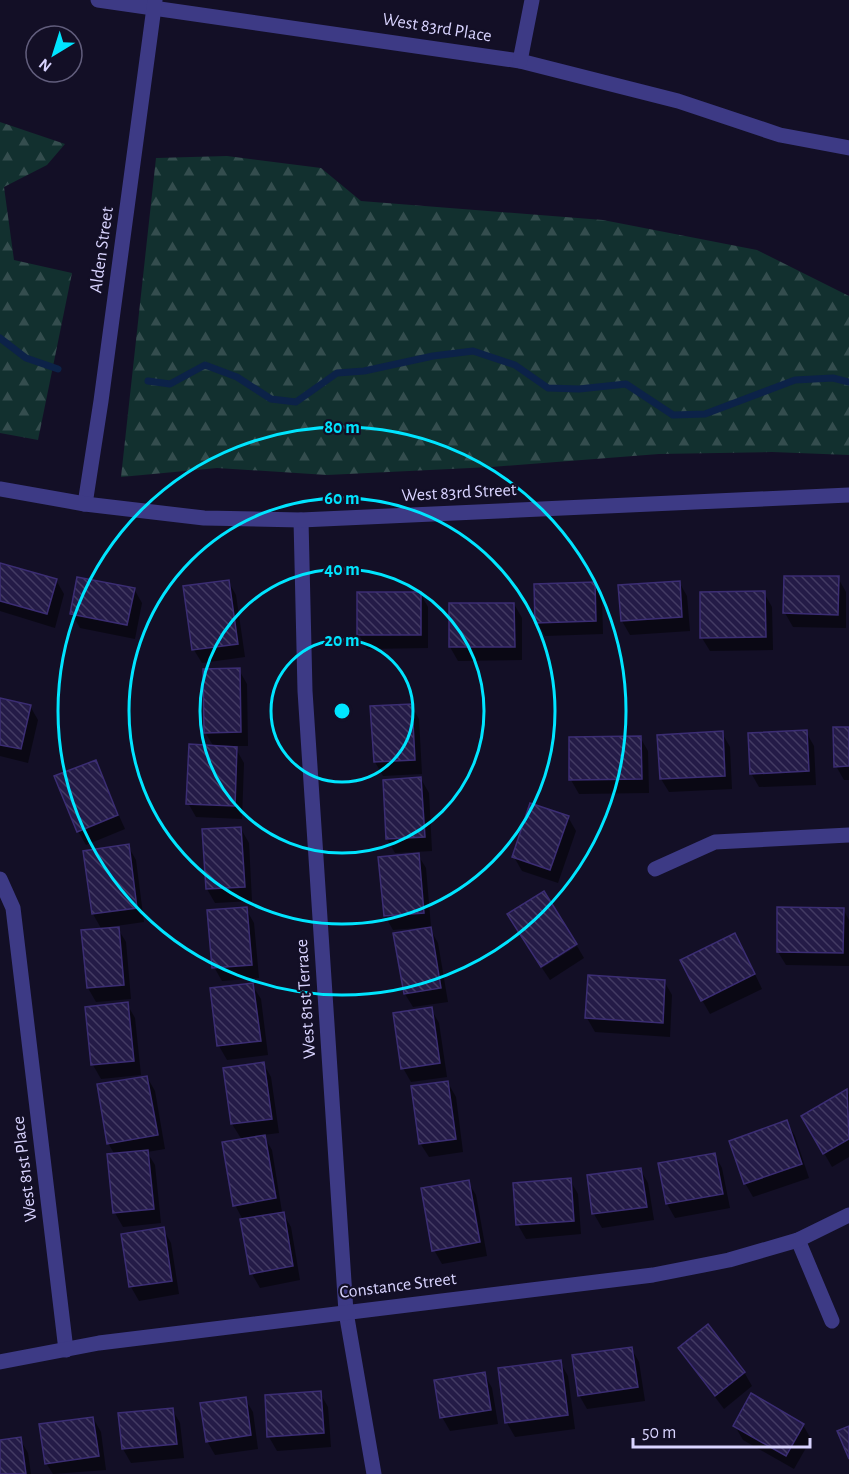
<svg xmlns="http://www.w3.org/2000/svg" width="849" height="1474" font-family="'Alegreya Sans',sans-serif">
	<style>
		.forest { fill: url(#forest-firs) }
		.shadow { fill: #0007 }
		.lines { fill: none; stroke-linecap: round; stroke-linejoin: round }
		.stream { stroke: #0c2248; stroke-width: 7 }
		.building { fill: url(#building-back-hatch); stroke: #3b2d73; stroke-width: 1.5 }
		.minor { stroke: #3d3a85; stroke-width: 15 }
		.tertiary { stroke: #3d3a85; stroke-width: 15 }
		.ring { fill: none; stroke: #00e5ff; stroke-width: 3 }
		.labels { text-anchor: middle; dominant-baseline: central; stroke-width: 4.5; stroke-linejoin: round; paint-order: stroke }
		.street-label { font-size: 18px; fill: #d9d4ff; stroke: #130f26 }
		.centre { fill: #00e5ff; stroke: #130f26; stroke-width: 3 }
		.ring-label { font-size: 18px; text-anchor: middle; font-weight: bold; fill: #00e5ff; stroke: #130f26; stroke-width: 4.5; stroke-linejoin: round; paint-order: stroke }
	</style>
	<defs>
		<pattern id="forest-firs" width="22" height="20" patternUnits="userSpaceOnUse" patternTransform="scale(1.5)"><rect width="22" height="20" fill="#12302f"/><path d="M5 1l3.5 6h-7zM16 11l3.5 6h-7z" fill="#344d4e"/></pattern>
		<pattern id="building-back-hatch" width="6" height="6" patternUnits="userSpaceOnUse" patternTransform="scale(1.5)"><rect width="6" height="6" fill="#241b47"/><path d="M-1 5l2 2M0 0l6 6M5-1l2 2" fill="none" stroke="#433b63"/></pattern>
	</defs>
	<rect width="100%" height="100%" fill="#130f26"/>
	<g class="forest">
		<polygon points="0,122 65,144 47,165 4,187 14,260 72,273 38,440 0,433"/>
		<polygon points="227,156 321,168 361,201 603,220 757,250 849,296 849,455 772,452 659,454 491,467 327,475 217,468 121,477 156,158"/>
	</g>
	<g class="shadow">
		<polygon points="0,564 56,580 64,594 55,628 0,611"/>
		<polygon points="838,578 846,592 846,628 793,627 785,613"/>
		<polygon points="228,581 236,595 245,657 202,663 194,650"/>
		<polygon points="679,582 687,596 690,631 630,635 622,621"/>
		<polygon points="594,584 602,598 603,634 545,636 537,622"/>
		<polygon points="134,589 142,603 135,639 80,628 72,614"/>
		<polygon points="420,593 428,607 428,648 367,649 359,635"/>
		<polygon points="764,593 772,607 773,650 710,651 702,638"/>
		<polygon points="514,604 522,618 522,660 458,661 450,647"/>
		<polygon points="239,670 247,684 248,746 229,746 229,748 236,749 244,763 242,819 196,817 188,803 214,747 205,732"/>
		<polygon points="0,699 30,706 38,720 28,763 0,756"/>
		<polygon points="411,705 419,719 422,774 383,776 375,762"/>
		<polygon points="849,729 849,780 844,780 836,766"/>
		<polygon points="806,732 814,746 816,785 759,787 751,773"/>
		<polygon points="722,733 730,747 732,789 669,792 661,779"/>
		<polygon points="640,737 648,751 649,793 579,794 571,780"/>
		<polygon points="95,762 125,829 86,845 78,831"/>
		<polygon points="421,779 429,793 432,851 395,853 387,839 384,781"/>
		<polygon points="568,817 576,831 558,883 522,871 514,857"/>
		<polygon points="241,829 249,843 252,901 215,903 207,889"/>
		<polygon points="128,846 136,860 144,922 109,927 109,929 118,929 126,942 131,999 96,1002 88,988 102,930 93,914 85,852"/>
		<polygon points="418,855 426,868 431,927 429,927 438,943 448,1002 413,1007 405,994 428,927 393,930 385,916 380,858"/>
		<polygon points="246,909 254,923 259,978 222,981 214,967"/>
		<polygon points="843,909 849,920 849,966 786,965 778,952"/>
		<polygon points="577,946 584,958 550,980 542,968"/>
		<polygon points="743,949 762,989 710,1014 702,1000"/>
		<polygon points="664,981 672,995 670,1037 595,1032 587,1018"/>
		<polygon points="252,985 261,999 268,1055 227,1060 219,1046"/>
		<polygon points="127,1004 135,1018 141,1075 101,1079 93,1065 86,1008"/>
		<polygon points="431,1009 439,1023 447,1077 411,1082 403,1068"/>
		<polygon points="263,1063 271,1077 279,1133 263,1135 272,1150 282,1212 291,1227 300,1280 260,1288 252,1274 243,1220 235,1205 242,1140 232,1124 225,1069"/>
		<polygon points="147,1077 155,1091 165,1149 147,1152 155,1165 161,1223 123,1227 115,1213 108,1155 115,1155 108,1143"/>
		<polygon points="448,1083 456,1097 463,1152 429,1157 420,1143"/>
		<polygon points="847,1091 849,1095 849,1157 832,1167 803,1116"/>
		<polygon points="787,1122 795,1136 809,1178 753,1197 745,1183"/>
		<polygon points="714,1154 722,1168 730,1208 675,1218 667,1204 660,1164"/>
		<polygon points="640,1169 648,1183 654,1220 602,1228 594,1214 588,1177"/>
		<polygon points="570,1180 578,1194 581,1234 526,1239 518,1225"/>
		<polygon points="468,1182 476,1195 487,1256 442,1264 434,1250"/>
		<polygon points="163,1229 171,1243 179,1294 139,1301 131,1287"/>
		<polygon points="631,1348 639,1362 645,1401 587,1409 579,1395"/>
		<polygon points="679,1349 744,1372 752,1386 724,1409"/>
		<polygon points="560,1362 568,1376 575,1429 515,1437 507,1423 500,1370"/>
		<polygon points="484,1374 492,1388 498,1424 450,1431 442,1417"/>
		<polygon points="320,1393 328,1407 331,1447 277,1451 269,1437 266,1396"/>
		<polygon points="245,1399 253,1412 258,1449 215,1455 207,1441"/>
		<polygon points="172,1409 180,1423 184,1458 131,1463 123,1449 120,1415"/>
		<polygon points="93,1418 101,1432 106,1470 53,1474 46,1463"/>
		<polygon points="803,1425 811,1439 794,1469 743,1440 735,1426"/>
		<polygon points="20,1439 28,1453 31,1474 0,1474 0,1441"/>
	</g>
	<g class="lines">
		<g class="stream">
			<polyline points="0,338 26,358 58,369"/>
			<polyline points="148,381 170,384 205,365 237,377 271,399 296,402 337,373 364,371 433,356 473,351 515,365 548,388 579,389 626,384 673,415 705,414 795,380 833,378 849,382"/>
		</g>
	</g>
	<g class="building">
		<polygon points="0,563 57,579 47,614 0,601"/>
		<polygon points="784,576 839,576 838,615 783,613"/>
		<polygon points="77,577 135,588 127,625 70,614"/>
		<polygon points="229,580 238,644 192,650 183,586"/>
		<polygon points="680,581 682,617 621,621 618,585"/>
		<polygon points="595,582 596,621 535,623 534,584"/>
		<polygon points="765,591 766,637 700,638 700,592"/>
		<rect x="357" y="592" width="64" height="43"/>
		<polygon points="449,603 514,603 515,647 449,647"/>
		<polygon points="240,668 241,732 204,733 203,669"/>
		<polygon points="0,698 31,705 21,749 0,745"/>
		<polygon points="412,704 415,760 374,762 370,706"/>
		<polygon points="833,727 849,727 849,766 834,767"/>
		<polygon points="807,730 809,771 750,774 748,733"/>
		<polygon points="723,731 725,776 660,779 657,735"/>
		<polygon points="641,736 642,779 569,780 569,737"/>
		<polygon points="189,744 237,747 235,806 186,804"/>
		<polygon points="96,760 118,815 77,832 54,776"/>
		<polygon points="421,777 425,837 386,839 383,780"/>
		<polygon points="530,803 569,816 550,870 512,857"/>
		<polygon points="241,827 245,887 206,889 202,829"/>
		<polygon points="129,844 137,908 92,914 83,851"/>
		<polygon points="419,853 424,913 384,916 378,857"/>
		<polygon points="544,891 577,944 541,967 507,914"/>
		<polygon points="247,907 252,965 212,968 207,910"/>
		<polygon points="777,907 844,908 843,953 777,952"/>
		<polygon points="119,927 124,985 87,988 81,930"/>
		<polygon points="431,927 441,988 404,994 393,933"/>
		<polygon points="735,933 755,974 701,1001 680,960"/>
		<polygon points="588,975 665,980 663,1023 585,1018"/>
		<polygon points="253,983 261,1041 217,1046 210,988"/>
		<polygon points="128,1002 134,1061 91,1065 85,1007"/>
		<polygon points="432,1007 440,1063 401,1069 393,1013"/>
		<polygon points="264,1062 272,1119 231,1124 223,1068"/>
		<polygon points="147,1076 158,1135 107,1144 97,1084"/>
		<polygon points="448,1081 456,1139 419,1144 411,1086"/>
		<polygon points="847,1089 849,1139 823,1154 801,1116"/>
		<polygon points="787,1120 802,1164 744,1184 729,1141"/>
		<polygon points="265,1135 276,1198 233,1206 222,1142"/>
		<polygon points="148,1150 154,1209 113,1213 107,1154"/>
		<polygon points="715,1153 723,1194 666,1204 658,1163"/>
		<polygon points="641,1168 647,1207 592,1214 587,1175"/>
		<polygon points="571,1178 574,1221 516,1225 513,1183"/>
		<polygon points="469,1180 480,1242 432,1251 421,1188"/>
		<polygon points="284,1212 293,1266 250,1274 240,1219"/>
		<polygon points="164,1227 172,1281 129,1287 121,1234"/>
		<polygon points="708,1324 745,1372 715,1396 678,1348"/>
		<polygon points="632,1347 638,1387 578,1396 572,1355"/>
		<polygon points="561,1360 568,1415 505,1423 498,1368"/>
		<polygon points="485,1372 491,1410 440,1418 434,1380"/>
		<polygon points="321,1391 324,1433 267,1437 265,1395"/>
		<polygon points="751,1393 804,1424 786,1456 733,1426"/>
		<polygon points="246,1397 251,1435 206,1442 200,1403"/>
		<polygon points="173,1408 177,1444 122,1449 118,1413"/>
		<polygon points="93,1417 99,1456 45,1464 39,1424"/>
		<polygon points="849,1426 849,1459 837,1431"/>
		<polygon points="21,1437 26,1474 0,1474 0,1440"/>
	</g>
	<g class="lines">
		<g class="minor">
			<polyline points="98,0 520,61 678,101 780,135 849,148"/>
			<polyline points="520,61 532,0"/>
			<polyline points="85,504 101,401 155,0"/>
			<polyline points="301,520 305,691 346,1312 374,1474"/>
			<polyline points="655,869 715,842 849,835"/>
			<polyline points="0,879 13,908 66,1350"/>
			<polyline points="798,1240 832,1321"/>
			<polyline points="0,1362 99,1343 653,1275 729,1260 798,1240 849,1215"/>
		</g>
		<polyline class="tertiary" points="0,489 85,504 204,518 301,520 849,495"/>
	</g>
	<g class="ring">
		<circle cx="342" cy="711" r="71"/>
		<circle cx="342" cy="711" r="142"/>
		<circle cx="342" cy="711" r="213"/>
		<circle cx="342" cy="711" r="284"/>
	</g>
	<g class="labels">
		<g class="street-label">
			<text transform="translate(437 28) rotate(9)">West 83rd Place</text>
			<text transform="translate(102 250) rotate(-82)">Alden Street</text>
			<text transform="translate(459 493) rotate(-3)">West 83rd Street</text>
			<text transform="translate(306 999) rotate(-94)">West 81st Terrace</text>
			<text transform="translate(25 1169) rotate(-97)">West 81st Place</text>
			<text transform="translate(398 1286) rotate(-7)">Constance Street</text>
		</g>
	</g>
	<circle cx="342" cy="711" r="9" class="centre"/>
	<g class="ring-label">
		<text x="342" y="433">80 m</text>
		<text x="342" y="504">60 m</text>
		<text x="342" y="575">40 m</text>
		<text x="342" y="646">20 m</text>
	</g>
	<g transform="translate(54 54) rotate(218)"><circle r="28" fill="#130f26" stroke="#625e7d" stroke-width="1.5"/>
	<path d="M0-4.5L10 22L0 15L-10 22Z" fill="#00e5ff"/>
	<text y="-9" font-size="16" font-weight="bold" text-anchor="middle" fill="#d9d4ff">N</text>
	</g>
	<path d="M633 1438v9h177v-9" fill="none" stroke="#d9d4ff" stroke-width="3"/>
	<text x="642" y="1438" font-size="18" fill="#d9d4ff" stroke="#130f26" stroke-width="4.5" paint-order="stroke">50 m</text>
</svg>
